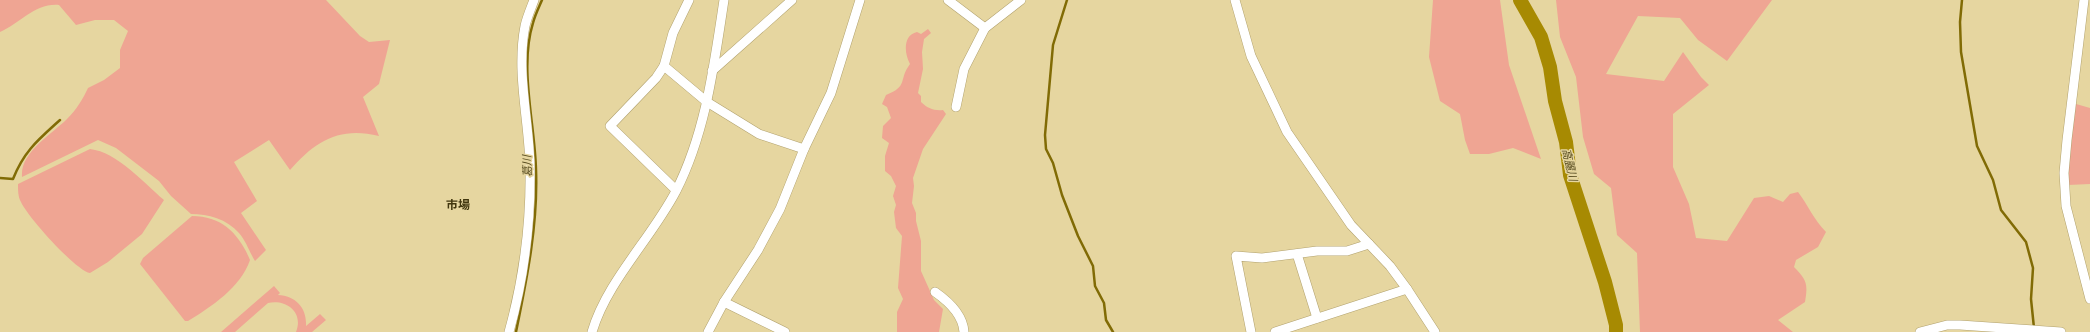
<svg xmlns="http://www.w3.org/2000/svg" width="2090" height="332" font-family="Overpass,'Noto Sans JP',sans-serif">
	<style>
		.green { fill: #efa593 }
		.lines { fill: none; stroke-linecap: round; stroke-linejoin: round }
		.stream { stroke: #816b05; stroke-width: 2.5 }
		.river { stroke: #a78a02; stroke-width: 14 }
		.minor-casing { stroke: #b2a26e; stroke-width: 10 }
		.minor { stroke: #fff; stroke-width: 9 }
		.labels { text-anchor: middle; dominant-baseline: central; stroke-width: 3; stroke-linejoin: round; paint-order: stroke }
		.water-label { font-size: 11px; font-style: italic; fill: #5a4e22; stroke: #e6d6a0 }
		.quarter-label { font-size: 12px; font-weight: bold; fill: #42370f; stroke: #e6d6a0 }
	</style>
	<rect width="100%" height="100%" fill="#e6d6a0"/>
	<g class="green">
		<path d="M 0,0 L 326,0 L 360,36 L 369,42 L 390,40 L 379,84 L 363,97 L 379,136 C 340,126 315,141 290,170 L 269,140 L 234,162 L 257,201 L 241,213 L 266,250 L 255,261 C 250,253 246,241 239,233 C 227,219 208,214 191,214 L 171,196 L 159,181 L 116,148 L 98,140 L 22,177 C 20,152 51,135 67,119 C 76,110 83,99 88,88 L 104,80 L 120,68 L 120,50 L 128,31 L 114,20 L 95,20 L 76,25 L 59,5 C 35,3 21,23 0,32 Z"/>
		<polygon points="1433,0 1500,0 1509,65 1541,159 1513,148 1489,154 1470,154 1465,140 1460,114 1440,101 1429,57"/>
		<path d="M 1556,0 L 1772,0 L 1727,61 L 1698,40 L 1680,18 L 1638,16 L 1606,74 L 1664,81 L 1683,52 L 1701,77 L 1709,85 L 1673,114 L 1673,167 L 1689,204 L 1696,238 L 1727,241 L 1754,198 L 1769,196 L 1783,202 L 1790,194 L 1798,192 C 1808,205 1814,220 1826,232 L 1818,247 L 1796,260 L 1794,267 C 1807,280 1808,284 1805,302 L 1778,320 L 1793,332 L 1640,332 L 1637,253 L 1617,235 L 1611,188 L 1594,174 L 1583,137 L 1576,77 L 1560,37 Z"/>
		<path d="M 928,29 L 931,33 L 924,39 L 922,52 L 923,69 L 918,93 L 921,96 L 921,102 C 927,108 934,111 943,110 L 946,114 L 923,149 L 913,178 L 914,186 L 912,203 L 916,213 L 916,221 L 921,241 L 921,271 L 934,300 L 943,309 L 939,332 L 897,332 L 897,312 L 903,299 L 898,288 L 902,236 L 896,228 L 894,212 L 896,205 L 893,196 L 896,186 L 891,176 L 885,171 L 885,156 L 889,143 L 882,138 L 883,126 L 891,118 L 887,107 L 882,104 L 886,95 C 909,86 898,80 910,64 C 904,53 903,35 917,32 L 921,34 Z"/>
		<polygon points="2076,104 2090,108 2090,184 2068,185 2068,165"/>
		<path d="M 90,149 C 117,152 144,183 164,200 L 142,234 L 108,262 L 90,273 C 76,271 27,216 21,202 C 18,197 18,190 18,184 Z"/>
		<path d="M 192,216 C 222,216 239,234 250,260 C 241,287 211,307 188,321 L 185,321 L 140,264 L 143,258 Z"/>
		<path d="M 274,286 L 280,293 L 278,295 C 296,296 307,308 306,326 L 320,314 L 326,320 L 312,332 L 296,332 C 304,312 286,299 268,303 L 235,332 L 221,332 Z"/>
	</g>
	<g class="lines">
		<g class="stream">
			<polyline points="1067,0 1053,45 1045,135 1046,149 1053,163 1062,195 1078,236 1093,266 1095,286 1104,303 1106,320 1113,332"/>
			<polyline points="1962,0 1960,22 1961,52 1977,146 1993,180 2001,210 2026,242 2033,268 2031,299 2034,328"/>
			<path d="M 0,178 L 13,179 C 24,151 38,140 60,120"/>
			<path d="M 516,332 C 527,278 538,225 536,170 C 535,124 519,68 533,23 C 535,15 539,7 542,0"/>
		</g>
		<polyline class="river" points="1520,0 1541,37 1550,67 1555,101 1566,142 1570,175 1605,282 1616,325 1616,332"/>
		<g class="minor-casing">
			<g id="minor">
				<polyline points="948,0 985,28"/>
				<polyline points="1235,0 1251,56 1287,132 1351,225 1390,266 1407,289 1435,332"/>
				<polyline points="2084,0 2067,140 2064,173 2066,206 2090,299"/>
				<polyline points="664,66 707,102 759,134 804,149"/>
				<polyline points="712,71 792,0"/>
				<polyline points="956,107 964,69 985,28 1021,0"/>
				<polyline points="676,190 610,126 656,78 664,66 673,33 689,0"/>
				<polyline points="1297,254 1317,318"/>
				<path d="M 935,292 C 948,301 963,315 964,332"/>
				<polyline points="724,302 785,332"/>
				<path d="M 509,332 C 524,278 531,222 530,166 C 529,120 516,72 525,26 C 527,17 531,8 534,0"/>
				<path d="M 592,332 C 607,281 651,239 676,191 C 706,132 714,65 724,0"/>
				<polyline points="708,332 724,302 758,250 780,209 804,149 831,93 860,0"/>
				<polyline points="1251,332 1236,256 1262,258 1317,251 1347,251 1369,244"/>
				<polyline points="1275,332 1407,289"/>
				<polyline points="1920,332 1947,325 1960,325 2061,332"/>
			</g>
		</g>
		<use href="#minor" class="minor"/>
	</g>
	<g class="labels">
		<g class="water-label">
			<text transform="translate(1569 165) rotate(77)">高麗川</text>
			<text transform="translate(528 166) rotate(-92)">葛川</text>
		</g>
		<g class="quarter-label">
			<text x="458" y="206">市場</text>
		</g>
	</g>
</svg>
